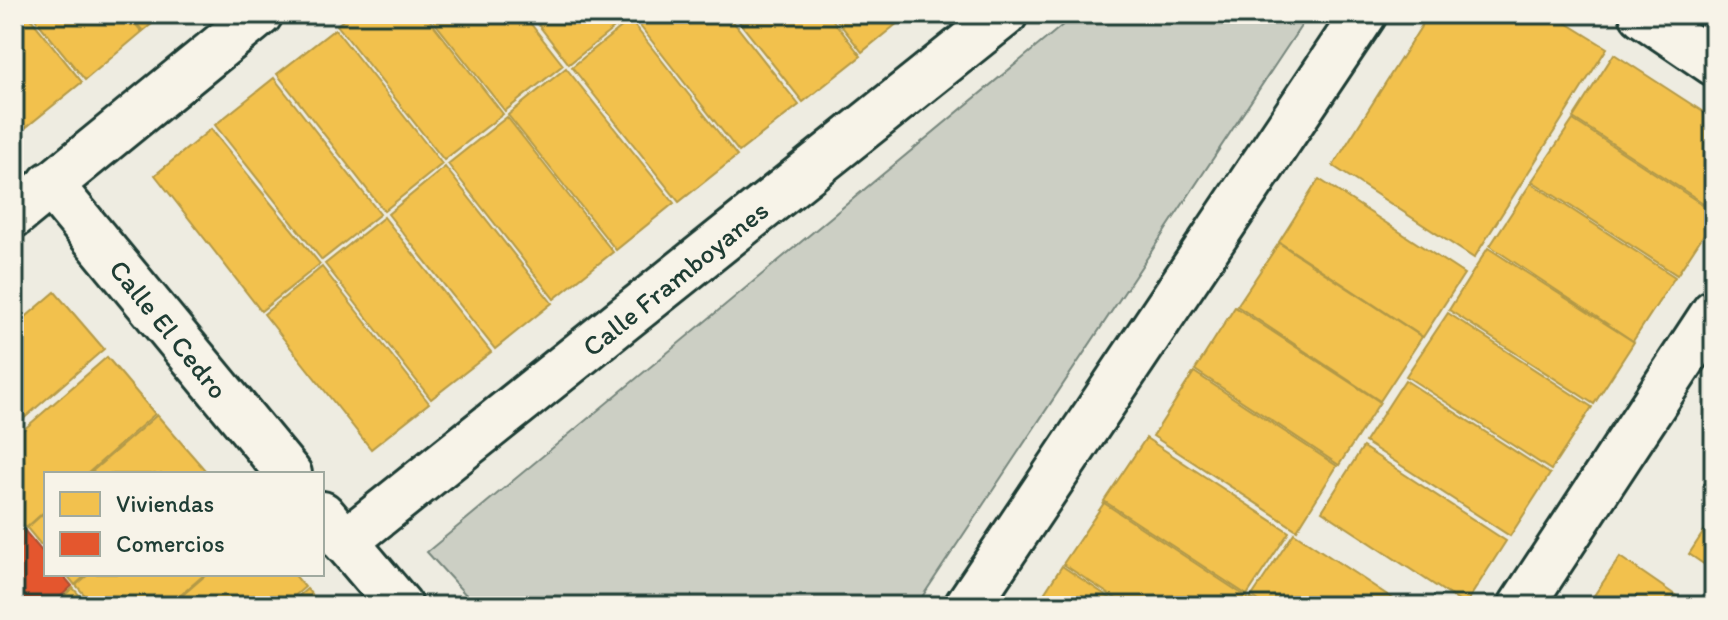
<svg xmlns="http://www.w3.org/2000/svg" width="1728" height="620" font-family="Itim,sans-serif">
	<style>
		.green { fill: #cccfc4; stroke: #76867c; stroke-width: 2 }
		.homes { fill: #f2c14e; stroke: #b39946; stroke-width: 2 }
		.shops { fill: #e4572e; stroke: #a94f30; stroke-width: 2 }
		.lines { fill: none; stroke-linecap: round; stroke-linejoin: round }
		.minor-casing { stroke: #1f3d34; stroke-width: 50 }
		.minor { stroke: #f7f3e8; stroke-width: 44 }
		.labels { text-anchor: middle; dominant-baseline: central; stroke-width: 8; stroke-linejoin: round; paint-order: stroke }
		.street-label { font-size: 28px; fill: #1f3d34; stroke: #f7f3e8 }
	</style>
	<rect width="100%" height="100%" fill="#eeece1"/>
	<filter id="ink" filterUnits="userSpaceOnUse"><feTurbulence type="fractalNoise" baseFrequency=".0125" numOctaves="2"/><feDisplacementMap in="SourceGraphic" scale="16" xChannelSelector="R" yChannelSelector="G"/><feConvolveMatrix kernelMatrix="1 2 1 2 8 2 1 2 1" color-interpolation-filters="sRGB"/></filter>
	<g filter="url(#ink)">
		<polygon class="green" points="1076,14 1309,14 916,606 476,606 427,552"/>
		<g class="homes">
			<polygon points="14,14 27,14 82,82 24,129 14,117"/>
			<polygon points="31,14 127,14 142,32 85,80"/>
			<polygon points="128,14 164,14 143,31"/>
			<polygon points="351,14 425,14 503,114 444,160 337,25"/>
			<polygon points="428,14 523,14 563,65 505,111"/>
			<polygon points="530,14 625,14 628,17 569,64"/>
			<polygon points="637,14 727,14 799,105 739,152 633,17"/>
			<polygon points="733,14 828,14 861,56 803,102"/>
			<polygon points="832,14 909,14 862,52"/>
			<polygon points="1429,14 1552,14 1607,48 1474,258 1333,166"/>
			<polygon points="630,20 737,156 679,202 572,67"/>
			<polygon points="335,29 442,164 384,211 277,74"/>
			<polygon points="1614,54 1714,119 1714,210 1573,118"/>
			<polygon points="566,68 674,203 616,250 508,115"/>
			<polygon points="274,78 380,214 322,260 215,125"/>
			<polygon points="507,117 613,252 554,299 448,164"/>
			<polygon points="1573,120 1714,212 1714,219 1677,275 1532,181"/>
			<polygon points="14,123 22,133 14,140"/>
			<polygon points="211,129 320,264 261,311 155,175"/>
			<polygon points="445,167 552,303 495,349 388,214"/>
			<polygon points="1319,179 1464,274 1423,337 1279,242"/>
			<polygon points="1531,183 1675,277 1633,341 1490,246"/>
			<polygon points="384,217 491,352 431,399 325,264"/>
			<polygon points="1279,243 1422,337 1380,401 1237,306"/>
			<polygon points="1488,248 1634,342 1594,404 1449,310"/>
			<polygon points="322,267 429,403 371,449 264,314"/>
			<polygon points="55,292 104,349 14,427 14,327"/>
			<polygon points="1235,307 1380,402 1339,465 1195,370"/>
			<polygon points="1448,313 1592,407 1551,470 1406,376"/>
			<polygon points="107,357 155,414 87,474 46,474 46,510 26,528 14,514 14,438"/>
			<polygon points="1194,372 1337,466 1297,530 1153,436"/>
			<polygon points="1405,380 1550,474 1510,536 1365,442"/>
			<polygon points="157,415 206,471 202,474 89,474"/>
			<polygon points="1146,438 1289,532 1247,595 1104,501"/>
			<polygon points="1363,447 1506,541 1465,605 1322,511"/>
			<polygon points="1104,503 1248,598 1242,606 1127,606 1063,564"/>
			<polygon points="46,511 46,551 27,528"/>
			<polygon points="1714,516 1714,571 1689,554"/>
			<polygon points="14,521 22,530 14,537"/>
			<polygon points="1294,533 1404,606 1266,606 1252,596"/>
			<polygon points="1620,557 1691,606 1587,606"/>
			<polygon points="1062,566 1122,606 1036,606"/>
			<polygon points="66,574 87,574 75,585"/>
			<polygon points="89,574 205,574 168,606 94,606 76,585"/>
			<polygon points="207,574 294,574 305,587 283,606 170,606"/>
			<polygon points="73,588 89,606 52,606"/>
			<polygon points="307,589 321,606 287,606"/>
			<polygon points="1251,598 1263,606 1246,606"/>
		</g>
		<polygon class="shops" points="24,530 46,556 46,574 62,574 72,586 50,606 14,606 14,539"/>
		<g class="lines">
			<g class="minor-casing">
				<g id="minor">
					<polyline points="1642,14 1714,63"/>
					<polyline points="50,184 289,474"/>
					<polyline points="14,215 260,14"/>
					<polyline points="322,514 400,606"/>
					<polyline points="345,542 1005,14"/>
					<polyline points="967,606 1364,14"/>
					<polyline points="1521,606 1714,312"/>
				</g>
			</g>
			<use href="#minor" class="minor"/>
		</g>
	</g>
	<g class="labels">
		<g class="street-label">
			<text transform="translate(675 278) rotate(-39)">Calle Framboyanes</text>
			<text transform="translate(169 329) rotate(51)">Calle El Cedro</text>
		</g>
	</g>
	<rect width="1728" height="620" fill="none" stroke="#f7f3e8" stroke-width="48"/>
	<rect x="24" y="24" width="1680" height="572" fill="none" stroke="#1f3d34" stroke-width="3" filter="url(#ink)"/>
	<rect x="44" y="472" width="280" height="104" fill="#f7f3e8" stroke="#a1aaa0" stroke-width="2"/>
	<rect x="60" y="492" width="40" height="24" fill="#f2c14e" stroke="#a1aaa0" stroke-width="2"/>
	<text x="116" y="512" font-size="24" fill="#1f3d34">Viviendas</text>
	<rect x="60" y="532" width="40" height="24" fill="#e4572e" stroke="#a1aaa0" stroke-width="2"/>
	<text x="116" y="552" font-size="24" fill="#1f3d34">Comercios</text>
</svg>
